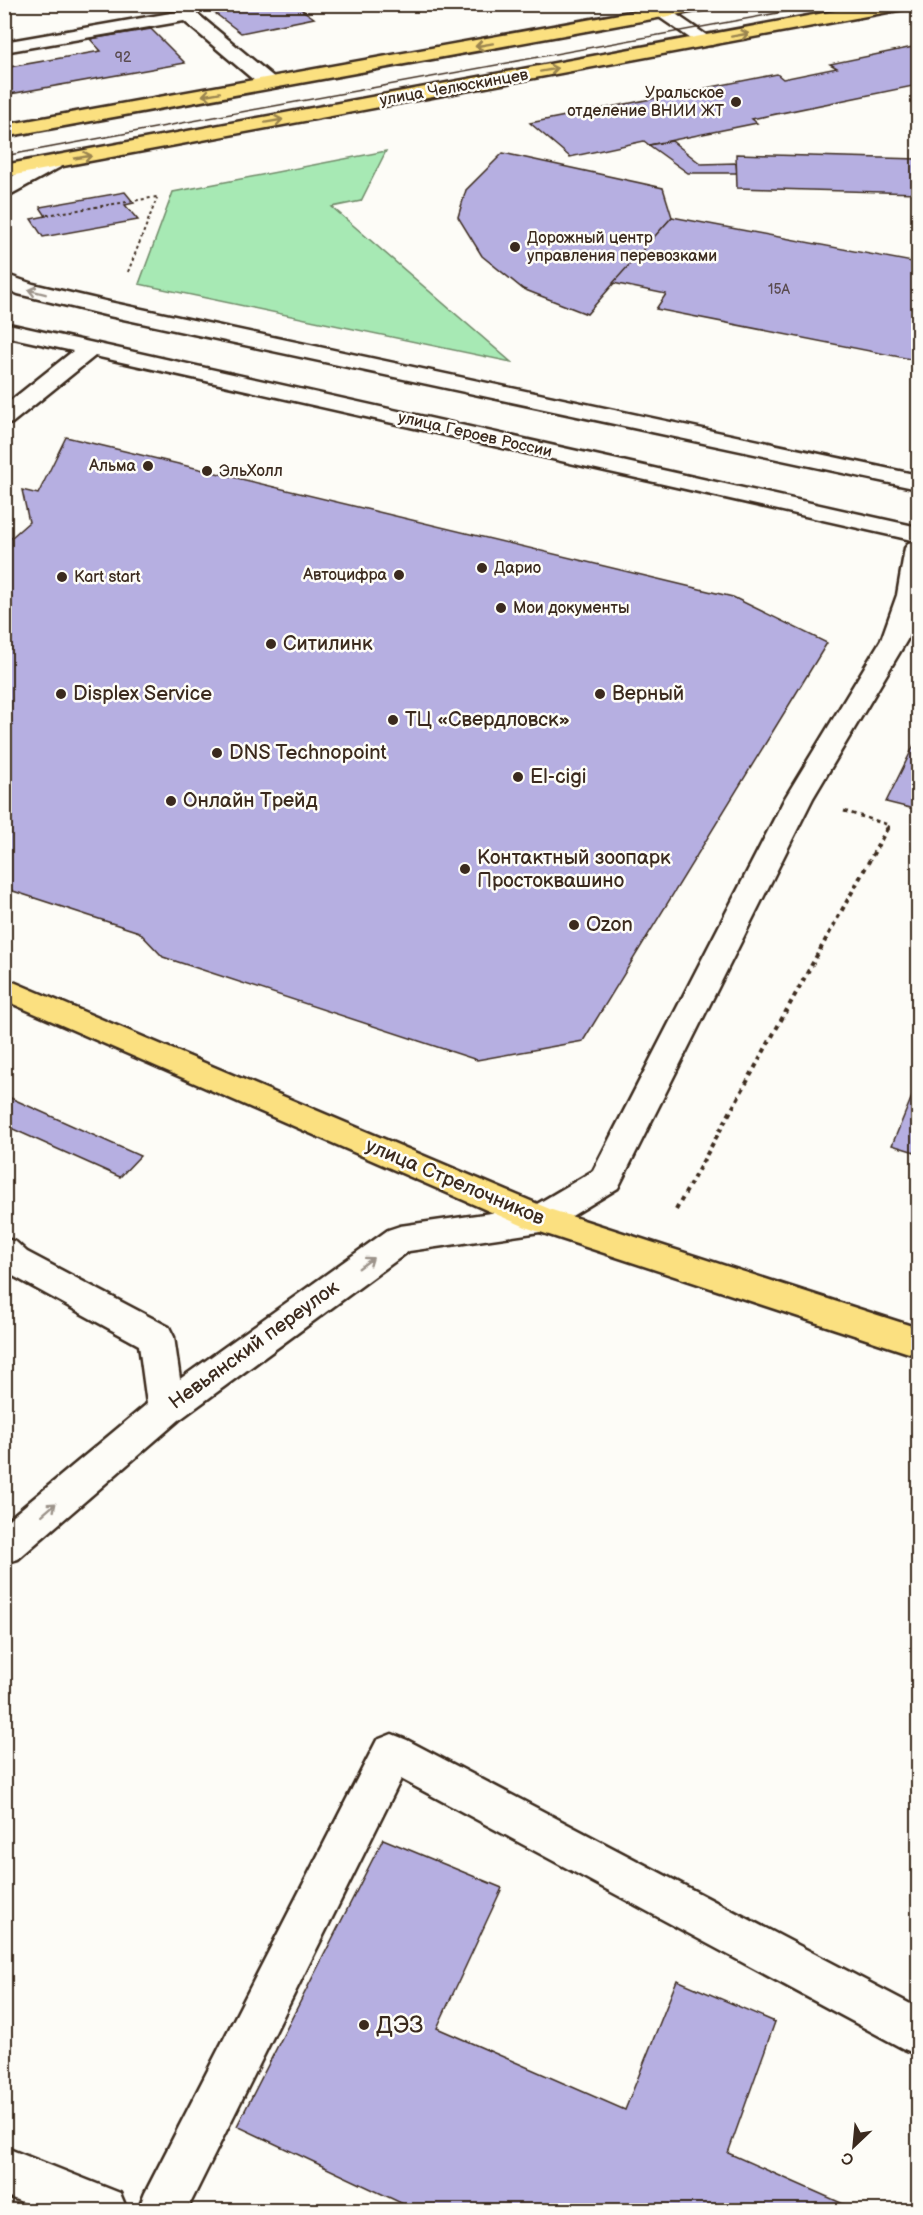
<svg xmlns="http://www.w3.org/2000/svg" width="923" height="2215" font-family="'Balsamiq Sans',sans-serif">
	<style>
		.green { fill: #a7e9b4; stroke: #718a69; stroke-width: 1.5 }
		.building { fill: #b6afe1; stroke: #3b2a1e; stroke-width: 1.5 }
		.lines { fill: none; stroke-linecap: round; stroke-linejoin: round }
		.minor-casing { stroke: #3b2a1e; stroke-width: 5 }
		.major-casing { stroke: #3b2a1e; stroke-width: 5 }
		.path-far2 { stroke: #3b2a1e; stroke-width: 2; stroke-dasharray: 3 3; stroke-linecap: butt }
		.path-far1 { stroke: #3b2a1e; stroke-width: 3; stroke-dasharray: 4 4; stroke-linecap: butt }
		.path { stroke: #3b2a1e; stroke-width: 4; stroke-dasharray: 4.5 4.5; stroke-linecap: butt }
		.minor { fill: #fdfcf7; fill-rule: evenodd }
		.major { fill: #fbe080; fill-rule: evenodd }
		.tram { stroke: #3b2a1e; stroke-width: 1.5 }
		.oneway { stroke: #9b854f }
		.oneway2 { stroke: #9c938a }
		.poi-dot { fill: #3b2a1e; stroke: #fdfcf7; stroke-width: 2 }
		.labels { text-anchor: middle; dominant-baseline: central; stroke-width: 5; stroke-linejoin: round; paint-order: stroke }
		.far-number-label { font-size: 14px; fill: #5a4b4f }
		.far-street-label { font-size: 16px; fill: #3b2a1e; stroke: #fdfcf7 }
		.far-poi-label { font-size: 16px; fill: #3b2a1e; stroke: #fdfcf7; text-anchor: start }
		.poi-label { font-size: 20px; fill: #3b2a1e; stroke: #fdfcf7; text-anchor: start }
		.street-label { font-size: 20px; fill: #3b2a1e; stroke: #fdfcf7 }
		.near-poi-label { font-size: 24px; fill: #3b2a1e; stroke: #fdfcf7; text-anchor: start }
	</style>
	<rect width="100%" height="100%" fill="#fdfcf7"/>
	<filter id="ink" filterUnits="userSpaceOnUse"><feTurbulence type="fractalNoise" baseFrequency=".0167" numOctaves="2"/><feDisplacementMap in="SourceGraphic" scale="12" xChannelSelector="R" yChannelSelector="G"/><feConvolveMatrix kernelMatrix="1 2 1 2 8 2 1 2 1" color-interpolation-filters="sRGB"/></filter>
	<g filter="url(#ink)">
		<polygon class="green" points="386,151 361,201 332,207 511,362 139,284 173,192"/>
		<g class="building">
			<polygon points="203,4 321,4 301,9 314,18 241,33"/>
			<polygon points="151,29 185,63 4,95 4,68 101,51 90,39"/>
			<polygon points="918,46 918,85 752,119 757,123 649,145 644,141 570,157 530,123 777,74 783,79 837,68 830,64"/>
			<polygon points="672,141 701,164 736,163 737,173 688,173 649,145"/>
			<polygon points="503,153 663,188 672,217 587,314 523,289 482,256 458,217 466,190"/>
			<polygon points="736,154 918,159 918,193 737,188"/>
			<polygon points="125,192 134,203 125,205 138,220 43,237 31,219 46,216 40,207"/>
			<polygon points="672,217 918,263 918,345 910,359 656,309 666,294 613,283"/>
			<polygon points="66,437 733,597 827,643 583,1041 477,1060 163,957 139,932 13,891 4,885 4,544 29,522 22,490 38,494"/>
			<polygon points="918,737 918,810 886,802"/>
			<polygon points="918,1082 918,1153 892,1145"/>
			<polygon points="4,1095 140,1156 120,1177 4,1125"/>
			<polygon points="383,1839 502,1888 437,2028 625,2110 677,1980 775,2022 728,2153 857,2210 416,2210 237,2126"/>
		</g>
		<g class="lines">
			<g class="minor-casing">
				<g id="minor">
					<polygon points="640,4 661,4 715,41 712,45 700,45"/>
					<polygon points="188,10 194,11 276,79 278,83 276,87 262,87 184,21 4,52 4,42"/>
					<polygon points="57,155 64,157 67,161 64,165 4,198 4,182 21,171"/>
					<polygon points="4,274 33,284 109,302 918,475 918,489 109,316 18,294 4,288"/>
					<polygon points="4,323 918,527 918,608 907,640 813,798 618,1188 552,1228 540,1232 409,1251 179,1420 18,1559 4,1563 4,1523 147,1404 139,1345 4,1271 4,1238 16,1242 27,1252 169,1327 174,1337 180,1379 388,1230 400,1226 532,1207 593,1171 785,798 881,640 897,595 905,548 909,543 916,541 95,356 12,423 4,425 4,406 73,351 4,336"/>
					<polygon points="392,1734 407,1740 918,2008 918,2055 902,2048 401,1779 187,2210 138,2210 145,2193 377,1740"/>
					<polygon points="4,2147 120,2193 127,2210 43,2210 4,2195"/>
				</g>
			</g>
			<g class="major-casing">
				<g id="major">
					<polygon points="675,4 715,4 707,9 4,137 4,125"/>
					<polygon points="873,4 912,4 904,9 4,177 4,165"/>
					<polygon points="4,978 552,1210 918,1328 918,1356 528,1228 4,1000"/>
				</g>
			</g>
			<g class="path-far2">
				<polyline points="47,215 157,197"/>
				<polyline points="128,272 157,198"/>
			</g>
			<polyline class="path-far1" points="844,811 889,825 887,829"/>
			<polyline class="path" points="676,1210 888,827"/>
			<use href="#minor" class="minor"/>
			<use href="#major" class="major"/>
			<polyline class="tram" points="4,156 826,4"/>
		</g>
		<defs><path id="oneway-shaft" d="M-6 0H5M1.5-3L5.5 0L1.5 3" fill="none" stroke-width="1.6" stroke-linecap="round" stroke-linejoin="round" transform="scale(1.5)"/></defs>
		<g class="oneway">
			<use href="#oneway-shaft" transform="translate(740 35) rotate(-10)"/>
			<use href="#oneway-shaft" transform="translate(484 45) rotate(170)"/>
			<use href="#oneway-shaft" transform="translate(549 70) rotate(-10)"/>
			<use href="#oneway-shaft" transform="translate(211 94) rotate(170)"/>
			<use href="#oneway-shaft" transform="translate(274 121) rotate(-10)"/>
			<use href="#oneway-shaft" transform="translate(83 157) rotate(-10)"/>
		</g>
		<g class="oneway2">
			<use href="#oneway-shaft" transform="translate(37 292) rotate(-166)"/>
			<use href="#oneway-shaft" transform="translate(366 1263) rotate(-36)"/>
			<use href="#oneway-shaft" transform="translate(49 1509) rotate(-41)"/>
		</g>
	</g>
	<g class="poi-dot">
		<circle cx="736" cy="102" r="6"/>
		<circle cx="515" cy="247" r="6"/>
		<circle cx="148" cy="466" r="6"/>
		<circle cx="207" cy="471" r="6"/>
		<circle cx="482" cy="568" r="6"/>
		<circle cx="399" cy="575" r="6"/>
		<circle cx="62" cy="577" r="6"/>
		<circle cx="501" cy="608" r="6"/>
		<circle cx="271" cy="644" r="6"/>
		<circle cx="61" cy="694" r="6"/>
		<circle cx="600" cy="694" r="6"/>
		<circle cx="393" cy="720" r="6"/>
		<circle cx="217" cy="753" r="6"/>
		<circle cx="518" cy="777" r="6"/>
		<circle cx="171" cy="801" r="6"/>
		<circle cx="465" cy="869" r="6"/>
		<circle cx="574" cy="925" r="6"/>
		<circle cx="364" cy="2025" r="6"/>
	</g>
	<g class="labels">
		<g class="far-number-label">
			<text x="123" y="57">92</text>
			<text x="779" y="289">15А</text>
		</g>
		<g class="far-street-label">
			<text transform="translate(454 88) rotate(-10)">улица Челюскинцев</text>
			<text transform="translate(475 435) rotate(13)">улица Героев России</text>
		</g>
		<g class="far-poi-label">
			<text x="724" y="93" text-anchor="end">Уральское<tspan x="724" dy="18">отделение ВНИИ ЖТ</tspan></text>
			<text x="527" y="238">Дорожный центр<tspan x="527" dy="18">управления перевозками</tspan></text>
			<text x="136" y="466" text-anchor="end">Альма</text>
			<text x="219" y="471">ЭльХолл</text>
			<text x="494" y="568">Дарио</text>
			<text x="387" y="575" text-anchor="end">Автоцифра</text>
			<text x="74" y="577">Kart start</text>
			<text x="513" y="608">Мои документы</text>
		</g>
		<g class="poi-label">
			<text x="283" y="644">Ситилинк</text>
			<text x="73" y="694">Displex Service</text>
			<text x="612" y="694">Верный</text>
			<text x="405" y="720">ТЦ «Свердловск»</text>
			<text x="229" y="753">DNS Technopoint</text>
			<text x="530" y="777">El-cigi</text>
			<text x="183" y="801">Онлайн Трейд</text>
			<text x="477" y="858">Контактный зоопарк<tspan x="477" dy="23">Простоквашино</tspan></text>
			<text x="586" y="925">Ozon</text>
		</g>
		<g class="street-label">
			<text transform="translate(455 1182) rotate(23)">улица Стрелочников</text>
			<text transform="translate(254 1345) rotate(-36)">Невьянский переулок</text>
		</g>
		<g class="near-poi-label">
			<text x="376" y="2025">ДЭЗ</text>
		</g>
	</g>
	<rect width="923" height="2215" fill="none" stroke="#fdfcf7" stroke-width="24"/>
	<rect x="12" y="12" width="899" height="2191" fill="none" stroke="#3b2a1e" stroke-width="2" filter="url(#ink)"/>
	<g transform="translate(854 2146) rotate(206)" stroke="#fdfcf7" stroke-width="4.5" paint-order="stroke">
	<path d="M0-4.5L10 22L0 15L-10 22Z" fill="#3b2a1e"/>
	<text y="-9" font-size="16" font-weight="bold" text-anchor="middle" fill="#3b2a1e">С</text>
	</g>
</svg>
